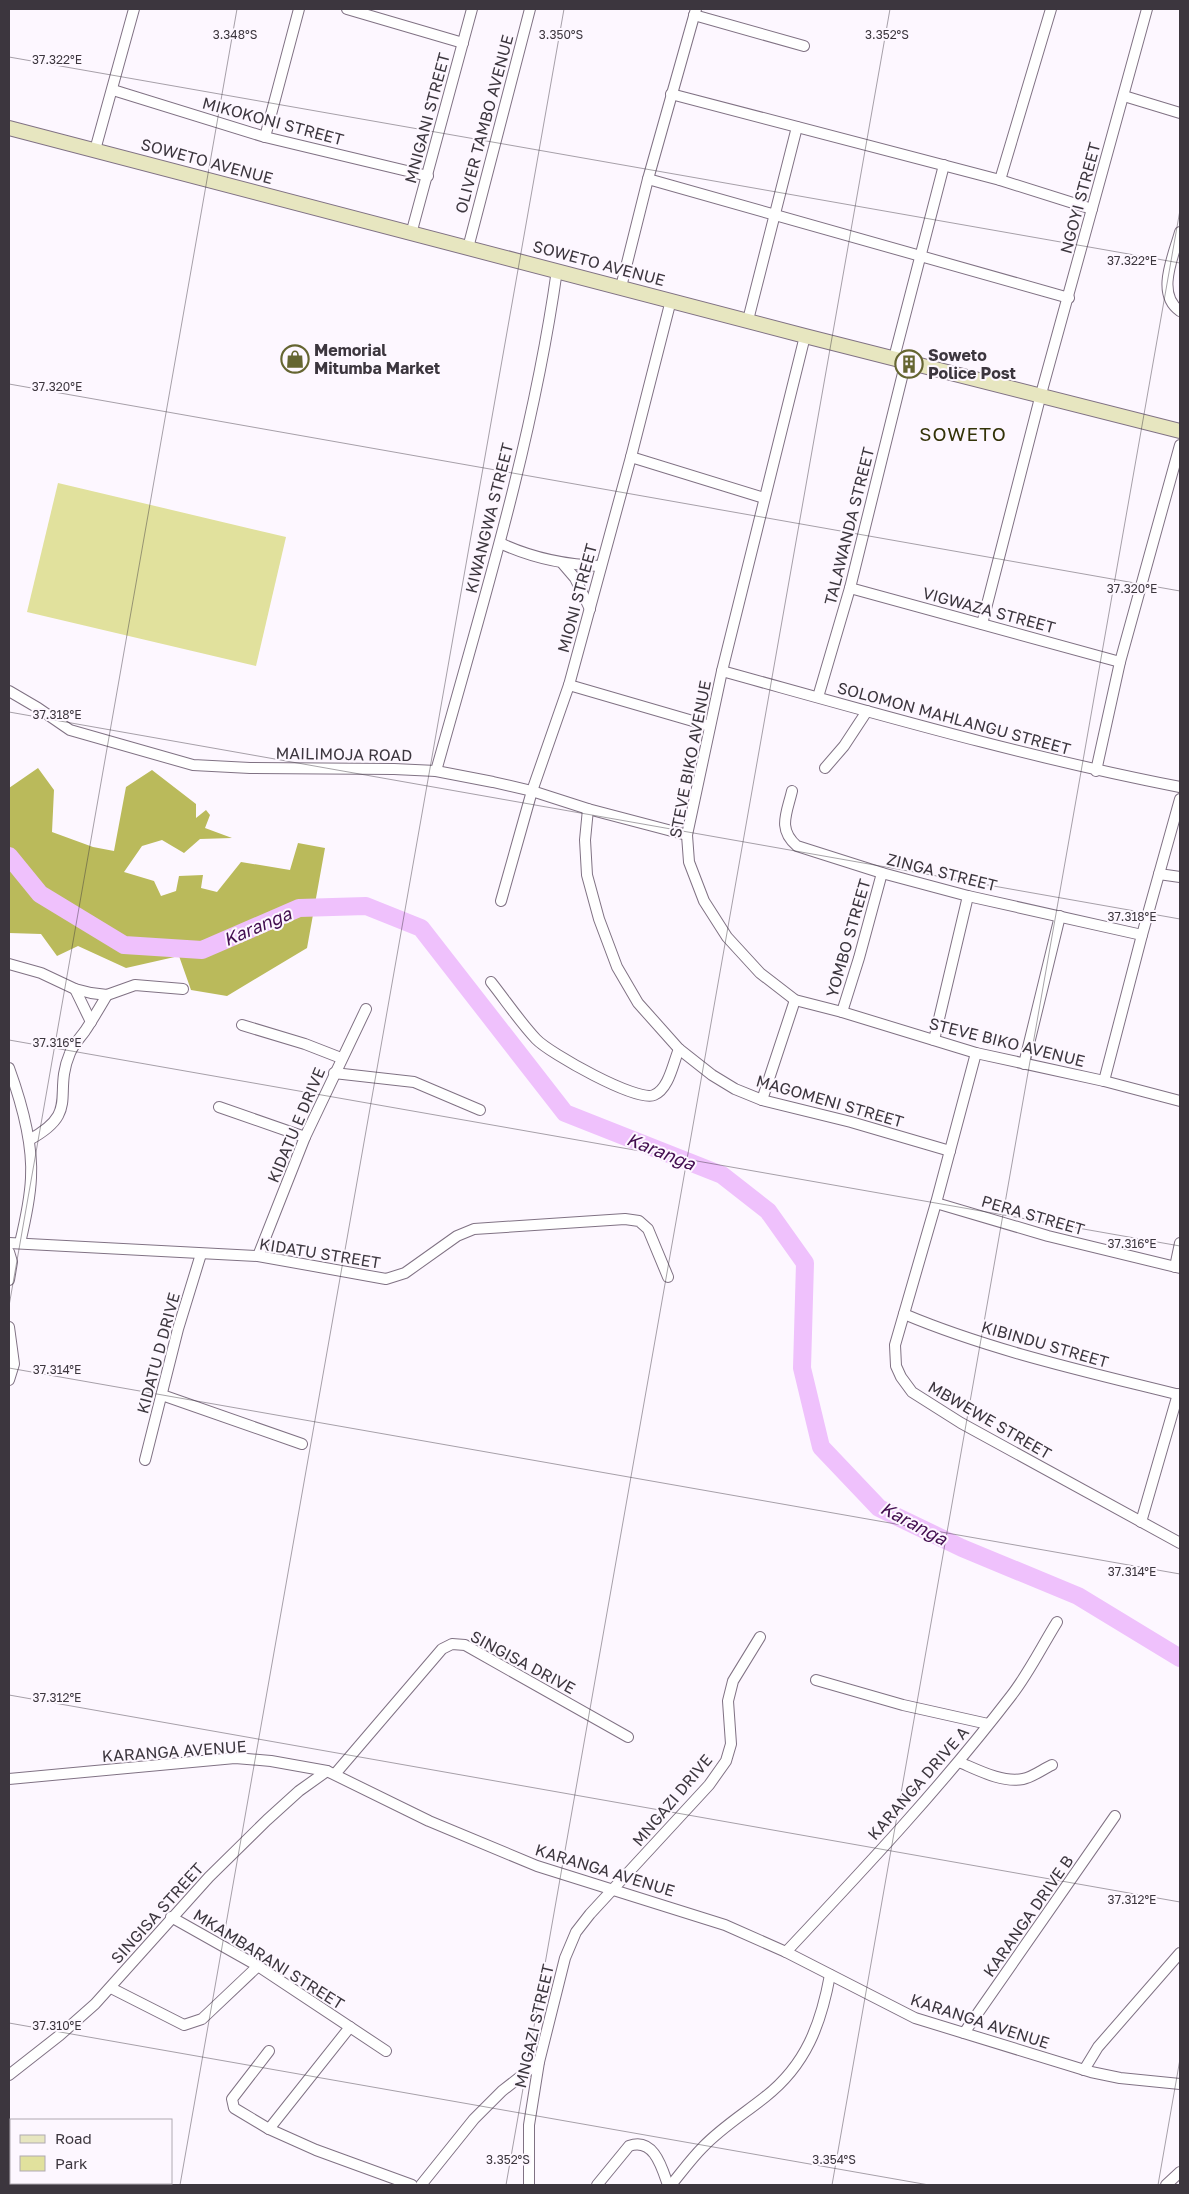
<svg xmlns="http://www.w3.org/2000/svg" width="1189" height="2194" font-family="'Golos Text',sans-serif">
	<style>
		.green { fill: #e1e19d }
		.forest { fill: #baba5b }
		.lines { fill: none; stroke-linecap: round; stroke-linejoin: round }
		.river { stroke: #efc1fc; stroke-width: 18 }
		.street-casing { stroke: #807284; stroke-width: 12 }
		.secondary-casing { stroke: #807284; stroke-width: 16 }
		.street { stroke: #fff; stroke-width: 10 }
		.secondary { stroke: #e7e6c0; stroke-width: 14 }
		.ticks { fill: none; stroke: #3c363e; stroke-width: 1; stroke-opacity: 0.45 }
		.labels { text-anchor: middle; dominant-baseline: central; stroke-width: 4; stroke-linejoin: round; paint-order: stroke }
		.street-label { font-size: 16px; fill: #3c363e; stroke: #fdf7ff }
		.poi-label { font-size: 16px; font-weight: bold; fill: #3c363e; stroke: #fdf7ff; text-anchor: start }
		.water-label { font-size: 18px; font-style: italic; fill: #430e50; stroke: #fdf7ff }
		.quarter-label { font-size: 19px; letter-spacing: 1px; fill: #333308; stroke: #fdf7ff }
		.ticks-label { font-size: 12px; text-anchor: middle; fill: #3c363e; stroke: #fdf7ff; stroke-width: 4; stroke-linejoin: round; paint-order: stroke }
	</style>
	<rect width="100%" height="100%" fill="#fdf7ff"/>
	<polygon class="green" points="58,483 286,537 256,666 27,612"/>
	<polygon class="forest" points="38,768 54,790 52,832 93,847 114,851 126,787 152,770 196,804 196,818 206,810 210,815 205,828 232,838 200,839 184,853 162,840 142,846 124,872 154,881 161,896 176,891 179,876 203,875 201,888 217,892 241,862 290,870 298,843 325,848 307,948 227,996 191,990 179,956 126,968 78,946 57,956 41,934 9,933 9,788"/>
	<g class="lines">
		<polyline class="river" points="9,856 40,894 124,945 202,950 299,908 366,906 421,928 565,1113 722,1175 768,1211 805,1263 802,1368 821,1447 879,1508 962,1548 1078,1596 1180,1658"/>
		<g class="street-casing">
			<g id="street">
				<polyline points="347,9 463,43"/>
				<polyline points="694,15 804,46"/>
				<polyline points="113,90 265,137 428,176"/>
				<polyline points="671,94 1000,180 1092,209"/>
				<polyline points="1124,96 1180,113"/>
				<polyline points="265,137 299,9"/>
				<polyline points="95,150 134,9"/>
				<polyline points="648,179 1069,298"/>
				<polyline points="1000,180 1051,9"/>
				<path d="M 1180,232 C 1174,255 1155,294 1180,311"/>
				<polyline points="411,234 472,9"/>
				<polyline points="468,248 530,9"/>
				<polyline points="621,287 648,179 696,9"/>
				<polyline points="748,320 797,127"/>
				<polyline points="805,336 722,671 687,835 689,862 704,901 727,937 760,973 795,1000 842,1012 976,1053 1104,1081 1180,1101"/>
				<polyline points="894,358 944,165"/>
				<polyline points="631,457 764,498"/>
				<path d="M 500,543 C 532,558 566,565 601,566"/>
				<polyline points="563,564 575,578 590,609"/>
				<polyline points="850,588 1120,662"/>
				<polyline points="982,624 1041,394 1147,9"/>
				<path d="M 722,671 C 874,713 1025,757 1180,787"/>
				<polyline points="569,685 710,726"/>
				<polyline points="9,691 38,708 70,730 193,765 250,768 394,769 436,771 493,782 532,791 588,809 687,835"/>
				<polyline points="818,697 850,588 906,361"/>
				<polyline points="825,768 844,746 867,711"/>
				<path d="M 436,771 C 482,606 533,441 557,270"/>
				<polyline points="1096,771 1120,662 1180,445"/>
				<path d="M 792,791 C 787,813 777,829 797,846 L 882,873 L 968,896 L 1142,935"/>
				<polyline points="588,809 585,840 587,875 599,919 617,967 638,1003 679,1049 712,1075 735,1089 762,1100 851,1122 950,1151"/>
				<polyline points="1159,874 1180,877"/>
				<polyline points="501,901 532,791 569,685 631,457 671,300"/>
				<polyline points="9,964 41,973 75,989 91,993 107,995 135,985 183,989"/>
				<path d="M 491,982 C 506,1001 520,1022 536,1039 C 549,1053 638,1103 654,1095 C 669,1089 673,1063 679,1049"/>
				<polyline points="75,989 91,1022"/>
				<polyline points="842,1012 859,958 882,873"/>
				<polyline points="242,1025 305,1044 341,1058"/>
				<polyline points="934,1040 968,896"/>
				<polyline points="976,1053 936,1203 895,1345 896,1366 901,1377 912,1392 961,1423 1180,1543"/>
				<polyline points="1024,1064 1060,916"/>
				<path d="M 9,1068 C 21,1101 33,1142 31,1178 C 30,1200 25,1222 20,1243"/>
				<polyline points="334,1073 414,1082 480,1110"/>
				<polyline points="1104,1081 1142,935 1180,799"/>
				<polyline points="762,1100 795,1000"/>
				<polyline points="219,1107 305,1137"/>
				<path d="M 29,1140 C 81,1112 52,1095 70,1053 C 73,1045 80,1038 85,1031 C 93,1019 100,1007 107,995"/>
				<polyline points="936,1203 1048,1236 1180,1268"/>
				<polyline points="9,1243 258,1256 386,1279 405,1273 457,1236 474,1229 625,1219 639,1221 648,1229 668,1277"/>
				<polyline points="9,1252 12,1262 9,1280"/>
				<polyline points="258,1256 305,1137 366,1009"/>
				<polyline points="1175,1267 1180,1243"/>
				<path d="M 904,1314 C 992,1351 1088,1372 1180,1395"/>
				<polyline points="9,1327 14,1364 9,1380"/>
				<polyline points="162,1395 302,1444"/>
				<polyline points="145,1460 178,1329 201,1254"/>
				<polyline points="1141,1522 1178,1394"/>
				<polyline points="816,1680 903,1705 988,1724"/>
				<path d="M 959,1762 C 978,1770 1002,1783 1023,1779 C 1033,1777 1043,1769 1052,1765"/>
				<polyline points="335,1774 442,1649 452,1644 465,1645 628,1737"/>
				<polyline points="9,1779 235,1758 271,1761 327,1771 429,1821 537,1866 725,1925 786,1952 915,2018 1091,2072 1120,2078 1180,2084"/>
				<polyline points="171,1917 258,1966 386,2051"/>
				<path d="M 786,1952 C 864,1869 942,1786 1011,1696 C 1029,1673 1042,1646 1057,1622"/>
				<polyline points="111,1988 184,2025 202,2019 258,1966"/>
				<polyline points="964,2033 1115,1816"/>
				<polyline points="269,2051 232,2099 234,2108 269,2129 316,2150 412,2185"/>
				<polyline points="1084,2070 1098,2047 1180,1953"/>
				<polyline points="9,2075 60,2035 95,2004 209,1877 267,1820 299,1791 327,1771"/>
				<polyline points="269,2129 350,2027"/>
				<polyline points="9,2164 11,2166"/>
				<polyline points="25,2183 26,2185"/>
				<polyline points="421,2185 474,2119 502,2091 539,2062"/>
				<polyline points="529,2185 529,2125 539,2062 565,1958 576,1932 590,1914 709,1785 726,1761 731,1744 728,1701 733,1681 760,1637"/>
				<path d="M 597,2185 L 629,2146 C 654,2137 662,2168 668,2185"/>
				<path d="M 671,2185 C 681,2173 691,2159 703,2147 C 721,2128 745,2113 765,2097 C 806,2065 821,2024 830,1975"/>
				<polyline points="1166,2185 1180,2172"/>
			</g>
		</g>
		<g class="secondary-casing">
			<polyline id="secondary" points="9,128 805,336 1180,431"/>
		</g>
		<use href="#street" class="street"/>
		<use href="#secondary" class="secondary"/>
	</g>
	<path class="ticks" d="M 9,57 L 1180,263M 9,384 L 1180,591M 9,712 L 1180,919M 9,1040 L 1180,1246M 9,1306 L 237,9M 9,1368 L 1180,1574M 9,1695 L 1180,1902M 9,2023 L 929,2185M 180,2185 L 564,9M 506,2185 L 890,9M 832,2185 L 1180,210M 1158,2185 L 1180,2059"/>
	<defs>
		<g id="shop-ring" transform="scale(1.4375)"><circle r="9.5" fill="#fdf7ff" stroke="#656531" stroke-width="1.5"/><path d="M-5-2.5h2.3a2.7 3.5 0 0 1 5.4 0H5L5.5 6h-11ZM-1.5-2.5h3a1.5 2.3 0 0 0-3 0Z" fill="#656531"/></g>
		<g id="building-ring" transform="scale(1.4375)"><circle r="9.5" fill="#fdf7ff" stroke="#656531" stroke-width="1.5"/><path d="M-4-6H4V6H1V3H-1V6H-4ZM-2.5-4.3h1.7v1.8h-1.7ZM.8-4.3h1.7v1.8H.8ZM-2.5-1h1.7V.8h-1.7ZM.8-1h1.7V.8H.8Z" fill="#656531"/></g>
	</defs>
	<g fill-rule="evenodd">
		<use href="#shop-ring" x="295" y="359"/>
		<use href="#building-ring" x="909" y="364"/>
	</g>
	<g class="labels">
		<g class="street-label">
			<text transform="translate(427 118) rotate(-75)">MNIGANI STREET</text>
			<text transform="translate(273 121) rotate(15)">MIKOKONI STREET</text>
			<text transform="translate(484 124) rotate(-75)">OLIVER TAMBO AVENUE</text>
			<text transform="translate(207 161) rotate(15)">SOWETO AVENUE</text>
			<text transform="translate(1080 198) rotate(-75)">NGOYI STREET</text>
			<text transform="translate(599 263) rotate(15)">SOWETO AVENUE</text>
			<text transform="translate(489 518) rotate(-76)">KIWANGWA STREET</text>
			<text transform="translate(849 526) rotate(-76)">TALAWANDA STREET</text>
			<text transform="translate(577 598) rotate(-75)">MIONI STREET</text>
			<text transform="translate(989 610) rotate(15)">VIGWAZA STREET</text>
			<text transform="translate(954 718) rotate(15)">SOLOMON MAHLANGU STREET</text>
			<text transform="translate(344 754) rotate(1)">MAILIMOJA ROAD</text>
			<text transform="translate(690 759) rotate(-79)">STEVE BIKO AVENUE</text>
			<text transform="translate(942 872) rotate(14)">ZINGA STREET</text>
			<text transform="translate(848 938) rotate(-74)">YOMBO STREET</text>
			<text transform="translate(1007 1042) rotate(14)">STEVE BIKO AVENUE</text>
			<text transform="translate(830 1101) rotate(16)">MAGOMENI STREET</text>
			<text transform="translate(296 1125) rotate(-67)">KIDATU E DRIVE</text>
			<text transform="translate(1033 1215) rotate(16)">PERA STREET</text>
			<text transform="translate(320 1253) rotate(9)">KIDATU STREET</text>
			<text transform="translate(1045 1344) rotate(16)">KIBINDU STREET</text>
			<text transform="translate(158 1353) rotate(-75)">KIDATU D DRIVE</text>
			<text transform="translate(990 1420) rotate(30)">MBWEWE STREET</text>
			<text transform="translate(523 1662) rotate(28)">SINGISA DRIVE</text>
			<text transform="translate(174 1751) rotate(-4)">KARANGA AVENUE</text>
			<text transform="translate(918 1783) rotate(-49)">KARANGA DRIVE A</text>
			<text transform="translate(672 1800) rotate(-50)">MNGAZI DRIVE</text>
			<text transform="translate(605 1870) rotate(17)">KARANGA AVENUE</text>
			<text transform="translate(157 1913) rotate(-48)">SINGISA STREET</text>
			<text transform="translate(1028 1916) rotate(-55)">KARANGA DRIVE B</text>
			<text transform="translate(269 1959) rotate(32)">MKAMBARANI STREET</text>
			<text transform="translate(980 2021) rotate(18)">KARANGA AVENUE</text>
			<text transform="translate(534 2026) rotate(-77)">MNGAZI STREET</text>
		</g>
		<g class="poi-label">
			<text x="314" y="350">Memorial<tspan x="314" dy="18">Mitumba Market</tspan></text>
			<text x="928" y="355">Soweto<tspan x="928" dy="18">Police Post</tspan></text>
		</g>
		<g class="water-label">
			<text transform="translate(257 926) rotate(-23)">Karanga</text>
			<text transform="translate(661 1151) rotate(22)">Karanga</text>
			<text transform="translate(914 1523) rotate(28)">Karanga</text>
		</g>
		<g class="quarter-label">
			<text x="963" y="433">SOWETO</text>
		</g>
	</g>
	<g class="ticks-label">
		<text x="235" y="39">3.348°S</text>
		<text x="561" y="39">3.350°S</text>
		<text x="887" y="39">3.352°S</text>
		<text x="57" y="64">37.322°E</text>
		<text x="1132" y="265">37.322°E</text>
		<text x="57" y="391">37.320°E</text>
		<text x="1132" y="593">37.320°E</text>
		<text x="57" y="719">37.318°E</text>
		<text x="1132" y="921">37.318°E</text>
		<text x="57" y="1047">37.316°E</text>
		<text x="1132" y="1248">37.316°E</text>
		<text x="57" y="1374">37.314°E</text>
		<text x="1132" y="1576">37.314°E</text>
		<text x="57" y="1702">37.312°E</text>
		<text x="1132" y="1904">37.312°E</text>
		<text x="57" y="2030">37.310°E</text>
		<text x="508" y="2164">3.352°S</text>
		<text x="834" y="2164">3.354°S</text>
	</g>
	<rect width="1189" height="2194" fill="none" stroke="#3c363e" stroke-width="20"/>
	<rect x="10" y="2119" width="162" height="65" fill="#fdf7ff" stroke="#b0aab2"/>
	<rect x="20" y="2135" width="25" height="8" fill="#e7e6c0" stroke="#b0aab2"/>
	<text x="55" y="2144" font-size="15" fill="#3c363e">Road</text>
	<rect x="20" y="2156" width="25" height="15" fill="#e1e19d" stroke="#b0aab2"/>
	<text x="55" y="2169" font-size="15" fill="#3c363e">Park</text>
</svg>
